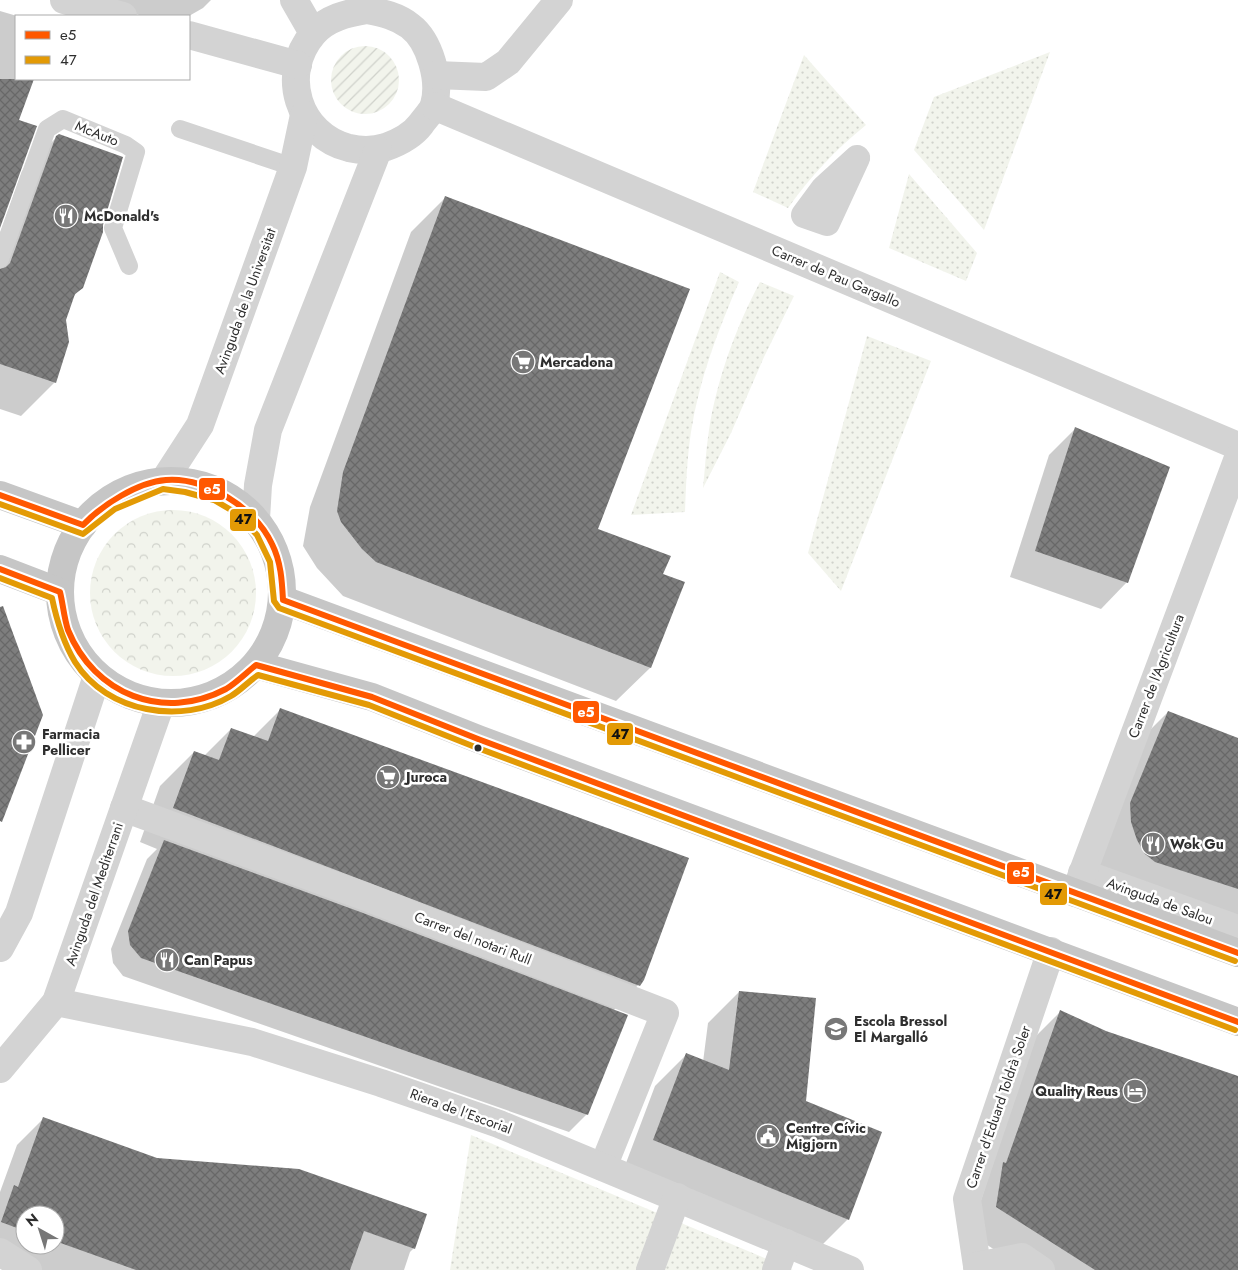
<svg xmlns="http://www.w3.org/2000/svg" width="1238" height="1270" font-family="Jost,sans-serif">
	<style>
		.grass { fill: url(#grass-dots) }
		.park { fill: url(#park-crowns) }
		.garden { fill: url(#garden-furrows) }
		.shadow { fill: #0003; fill-rule: evenodd }
		.building { fill: url(#building-cross-hatch) }
		.lines { fill: none; stroke-linecap: round; stroke-linejoin: round }
		.service { stroke: #d3d3d3; stroke-width: 18 }
		.pedestrian { stroke: #d3d3d3; stroke-width: 26 }
		.minor { stroke: #d3d3d3; stroke-width: 28 }
		.primary { stroke: #c6c6c6; stroke-width: 28 }
		.bus-1-casing { stroke: #fff; stroke-width: 10 }
		.bus-2-casing { stroke: #fff; stroke-width: 10 }
		.bus-1 { stroke: #ff5800; stroke-width: 6 }
		.bus-2 { stroke: #e39a05; stroke-width: 6 }
		.bus-dot { fill: #2e2e2e; stroke: #fff; stroke-width: 2 }
		.labels { text-anchor: middle; dominant-baseline: central; stroke-width: 5; stroke-linejoin: round; paint-order: stroke }
		.street-label { font-size: 14px; fill: #2e2e2e; stroke: #fff }
		.poi-label { font-size: 14px; font-weight: bold; fill: #2e2e2e; stroke: #fff; text-anchor: start }
		.line-badge { stroke: #fff; stroke-width: 2 }
		.badge-label { font-size: 14px; text-anchor: middle; font-weight: bold; fill: #fff }
		.pale-badge-label { font-size: 14px; text-anchor: middle; font-weight: bold; fill: #111 }
	</style>
	<defs>
		<pattern id="grass-dots" width="8" height="8" patternUnits="userSpaceOnUse" patternTransform="scale(1.25)"><rect width="8" height="8" fill="#f2f4ec"/><path d="M2 2h.1M6 6h.1" fill="none" stroke="#d0d2cb" stroke-width="1.8" stroke-linecap="round"/></pattern>
		<pattern id="park-crowns" width="20" height="18" patternUnits="userSpaceOnUse" patternTransform="scale(1.25)"><rect width="20" height="18" fill="#f2f4ec"/><path d="M2 6a3 3 0 1 1 6 0M12 15a3 3 0 1 1 6 0" fill="none" stroke="#d0d2cb"/></pattern>
		<pattern id="garden-furrows" width="10" height="10" patternUnits="userSpaceOnUse" patternTransform="scale(1.25)"><rect width="10" height="10" fill="#f2f4ec"/><path d="M-1 1l2-2M0 10L10 0M9 11l2-2" fill="none" stroke="#d0d2cb"/></pattern>
		<pattern id="building-cross-hatch" width="8" height="8" patternUnits="userSpaceOnUse" patternTransform="scale(1.25)"><rect width="8" height="8" fill="#7e7e7e"/><path d="M0 0l8 8M0 8l8-8" fill="none" stroke="#686868"/></pattern>
	</defs>
	<rect width="100%" height="100%" fill="#fff"/>
	<g class="grass">
		<polygon points="1050,52 984,230 914,150 934,97"/>
		<path d="M 804,55 L 866,125 C 835,150 811,176 788,208 L 753,192 Z"/>
		<polygon points="909,174 977,253 966,281 889,248"/>
		<path d="M 720,272 L 739,282 C 718,330 699,380 691,432 C 687,458 686,486 685,512 L 631,515 Z"/>
		<path d="M 760,282 L 794,296 L 764,357 L 731,433 L 703,488 C 705,469 706,449 709,430 C 717,379 736,327 760,282 Z"/>
		<polygon points="867,336 931,361 841,591 808,553"/>
		<polygon points="471,1135 793,1270 450,1270"/>
	</g>
	<circle class="park" cx="173" cy="593" r="83"/>
	<circle class="garden" cx="365" cy="80" r="34"/>
	<g class="shadow">
		<polygon points="83,0 211,0 203,8 189,16 143,16"/>
		<polygon points="0,11 17,16 16,79 33,79 17,121 0,224"/>
		<polygon points="57,137 82,287 73,297 65,320 55,382 21,416 0,409 0,233 22,171"/>
		<polygon points="445,198 597,530 661,574 683,583 650,668 616,701 343,596 317,568 303,546 310,507 411,232"/>
		<polygon points="1075,429 1127,582 1101,609 1010,577 1049,455"/>
		<polygon points="281,709 643,980 613,1011 587,1114 569,1132 123,976 113,963 111,949 147,859 157,849 140,842 160,786 194,752 204,756 231,729 253,737"/>
		<polygon points="1168,712 1238,739 1238,933 1103,874 1097,857 1134,746"/>
		<polygon points="739,992 804,1102 848,1219 817,1250 623,1171 655,1086 686,1055 703,1062 708,1023"/>
		<polygon points="1060,1012 1105,1032 1238,1078 1238,1270 1026,1270 970,1234 1033,1039"/>
		<path d="M 43,1119 L 157,1159 L 414,1248 L 410,1252 L 404,1270 L 37,1270 L 0,1257 L 0,1192 L 17,1145 ZM 25,1215 L 55,1215 L 55,1245 L 25,1245 Z"/>
	</g>
	<g class="building">
		<polygon points="0,79 34,79 19,120 37,126 0,228"/>
		<polygon points="59,134 123,157 103,225 103,232 83,288 75,294 66,320 69,342 56,383 0,364 0,269 6,267 10,263 56,136"/>
		<polygon points="445,196 690,289 598,529 671,556 663,574 685,582 651,668 376,562 362,549 341,522 337,511 343,472"/>
		<polygon points="1075,427 1170,467 1128,583 1035,551"/>
		<polygon points="3,606 43,715 2,822 0,821 0,607"/>
		<polygon points="280,708 689,858 644,980 640,986 173,808 194,751 219,760 231,728 268,741"/>
		<polygon points="1168,711 1238,738 1238,889 1155,862 1145,854 1137,840 1131,822 1130,803"/>
		<polygon points="164,840 363,913 628,1015 588,1115 141,958 130,945 128,931"/>
		<polygon points="739,991 816,998 806,1101 882,1132 849,1220 653,1140 686,1053 729,1070"/>
		<polygon points="1060,1010 1106,1031 1238,1076 1238,1270 1095,1270 996,1207 1003,1162 1006,1163"/>
		<polygon points="43,1117 157,1158 299,1169 427,1214 415,1249 364,1231 350,1270 136,1270 55,1241 55,1215 25,1215 25,1231 1,1222 14,1185 18,1187"/>
	</g>
	<g class="lines">
		<g class="service">
			<polyline points="180,129 293,167"/>
			<polyline points="0,259 47,129 63,119 126,145 136,152 113,228 129,266"/>
		</g>
		<polygon class="pedestrian" points="857,158 827,223 804,215 824,188"/>
		<g class="minor">
			<polyline points="64,0 123,16"/>
			<polyline points="294,0 313,33"/>
			<path d="M 367,10 C 383,13 397,16 410,26 C 430,41 441,81 434,105 C 432,112 424,119 421,124 C 412,136 400,142 386,147 C 373,151 362,151 349,148 C 298,135 279,74 313,34 C 326,18 348,13 367,10 Z"/>
			<polyline points="189,35 298,65"/>
			<polyline points="436,75 486,77 508,62 559,0"/>
			<polyline points="434,106 1238,446"/>
			<polyline points="165,479 200,425 293,167 304,115"/>
			<polyline points="256,519 258,485 268,430 378,150"/>
			<polyline points="124,808 369,898 665,1013 603,1167"/>
			<polyline points="1082,873 1238,929"/>
			<polyline points="1075,893 1238,458"/>
			<polyline points="0,948 19,913 97,676"/>
			<polyline points="56,1002 252,1042 381,1083 499,1124 850,1270"/>
			<polyline points="0,1069 56,1002 161,703"/>
			<polyline points="0,1252 28,1270"/>
			<polyline points="977,1266 967,1199 1051,951"/>
			<polyline points="977,1266 1022,1257 1041,1270"/>
			<polyline points="650,1270 677,1197"/>
			<polyline points="776,1270 786,1243"/>
		</g>
		<g class="primary">
			<circle cx="171" cy="592" r="111"/>
			<polyline points="0,495 83,525"/>
			<polyline points="0,569 60,592"/>
			<polyline points="283,600 1238,953"/>
			<polyline points="256,665 372,697 478,739 1238,1022"/>
		</g>
		<g class="bus-1-casing">
			<g id="bus-1">
				<path d="M 0,495 L 83,525 C 102,505 138,482 166,480 C 206,477 255,508 272,544 C 281,562 282,581 283,600 L 1238,953"/>
				<path d="M 0,569 L 60,592 C 63,604 64,618 68,630 C 94,694 163,722 226,689 C 236,683 246,673 256,665 L 372,697 L 478,739 L 1238,1022"/>
			</g>
		</g>
		<g class="bus-2-casing">
			<g id="bus-2">
				<polyline points="0,504 83,534 115,509 163,489 185,492 214,500 238,514 257,535 270,562 274,601 279,608 1235,961"/>
				<path d="M 0,578 L 52,598 C 57,622 63,642 75,662 C 107,713 182,725 231,696 C 241,690 249,681 258,675 L 369,705 L 475,747 L 1235,1030"/>
			</g>
		</g>
		<use href="#bus-1" class="bus-1"/>
		<use href="#bus-2" class="bus-2"/>
	</g>
	<defs>
		<g id="restaurant-disc" transform="scale(1.25)"><circle r="9.5" fill="#777" stroke="#fff"/><path d="M-5-6h1v4h1v-4h1v4h1v-4h1v5L-1.5 .5V6h-2V.5L-5-1ZM5-6V6H3V1.5H1.5Q1.5-4 5-6Z" fill="#fff"/></g>
		<g id="supermarket-disc" transform="scale(1.25)"><circle r="9.5" fill="#777" stroke="#fff"/><path d="M-6-5.5h2.5l.6 2H6L4.5 2H-2.5L-4.4-4H-6ZM-1.5 3.2a1.3 1.3 0 1 0 .1 0ZM3 3.2a1.3 1.3 0 1 0 .1 0Z" fill="#fff"/></g>
		<g id="pharmacy-disc" transform="scale(1.25)"><circle r="9.5" fill="#777" stroke="#fff"/><path d="M-2-6h4v4h4v4h-4v4h-4v-4h-4v-4h4Z" fill="#fff"/></g>
		<g id="school-disc" transform="scale(1.25)"><circle r="9.5" fill="#777" stroke="#fff"/><path d="M0-5L7-2L0 1L-7-2ZM-4 1L0 2.5L4 1V4Q0 6-4 4Z" fill="#fff"/></g>
		<g id="hotel-disc" transform="scale(1.25)"><circle r="9.5" fill="#777" stroke="#fff"/><path d="M-6-4.5h1.5V1H6V5H4.5V3h-9V5H-6ZM-4 0a1.8 1.8 0 1 1 3.6 0ZM.5 0V-2.5h3Q6-2.5 6 0Z" fill="#fff"/></g>
		<g id="civic-disc" transform="scale(1.25)"><circle r="9.5" fill="#777" stroke="#fff"/><path d="M-.6-6.5H3V-4.5H.6V-3L4-1V1h2V6H-6V1h2V-1L-.6-3ZM-1.2 2.5V6h2.4V2.5Z" fill="#fff"/></g>
	</defs>
	<g fill-rule="evenodd">
		<use href="#restaurant-disc" x="66" y="216"/>
		<use href="#supermarket-disc" x="523" y="362"/>
		<use href="#pharmacy-disc" x="24" y="742"/>
		<use href="#supermarket-disc" x="388" y="777"/>
		<use href="#restaurant-disc" x="1153" y="844"/>
		<use href="#restaurant-disc" x="167" y="960"/>
		<use href="#school-disc" x="836" y="1029"/>
		<use href="#hotel-disc" x="1135" y="1091"/>
		<use href="#civic-disc" x="768" y="1136"/>
	</g>
	<circle class="bus-dot" cx="478" cy="748" r="4.5"/>
	<g class="labels">
		<g class="street-label">
			<text transform="translate(97 133) rotate(22)">McAuto</text>
			<text transform="translate(836 276) rotate(23)">Carrer de Pau Gargallo</text>
			<text transform="translate(245 301) rotate(-70)">Avinguda de la Universitat</text>
			<text transform="translate(1156 676) rotate(-69)">Carrer de l'Agricultura</text>
			<text transform="translate(94 894) rotate(-71)">Avinguda del Mediterrani</text>
			<text transform="translate(1160 901) rotate(20)">Avinguda de Salou</text>
			<text transform="translate(473 938) rotate(21)">Carrer del notari Rull</text>
			<text transform="translate(998 1107) rotate(-71)">Carrer d'Eduard Toldrà Soler</text>
			<text transform="translate(461 1111) rotate(20)">Riera de l'Escorial</text>
		</g>
		<g class="poi-label">
			<text x="84" y="216">McDonald's</text>
			<text x="540" y="362">Mercadona</text>
			<text x="42" y="734">Farmacia<tspan x="42" dy="16">Pellicer</tspan></text>
			<text x="406" y="777">Juroca</text>
			<text x="1170" y="844">Wok Gu</text>
			<text x="184" y="960">Can Papus</text>
			<text x="854" y="1021">Escola Bressol<tspan x="854" dy="16">El Margalló</tspan></text>
			<text x="1118" y="1091" text-anchor="end">Quality Reus</text>
			<text x="786" y="1128">Centre Cívic<tspan x="786" dy="16">Migjorn</tspan></text>
		</g>
	</g>
	<g class="line-badge">
		<rect x="198" y="477" width="28" height="24" rx="5" fill="#ff5800"/>
		<rect x="229" y="508" width="28" height="24" rx="5" fill="#e39a05"/>
		<rect x="572" y="700" width="28" height="24" rx="5" fill="#ff5800"/>
		<rect x="606" y="722" width="28" height="24" rx="5" fill="#e39a05"/>
		<rect x="1006" y="861" width="29" height="24" rx="5" fill="#ff5800"/>
		<rect x="1039" y="882" width="29" height="24" rx="5" fill="#e39a05"/>
	</g>
	<g class="badge-label">
		<text x="212" y="494">e5</text>
		<text x="586" y="717">e5</text>
		<text x="1021" y="877">e5</text>
	</g>
	<g class="pale-badge-label">
		<text x="243" y="524">47</text>
		<text x="620" y="739">47</text>
		<text x="1053" y="899">47</text>
	</g>
	<rect x="15" y="15" width="175" height="65" fill="#ffffff" stroke="#ababab"/>
	<rect x="25" y="31" width="25" height="8" fill="#ff5800" stroke="#ababab"/>
	<text x="60" y="40" font-size="15" fill="#2e2e2e">e5</text>
	<rect x="25" y="56" width="25" height="8" fill="#e39a05" stroke="#ababab"/>
	<text x="60" y="65" font-size="15" fill="#2e2e2e">47</text>
	<g transform="translate(40 1230) rotate(321)"><circle r="24" fill="#ffffff" stroke="#ababab"/>
	<path d="M0-4L9 19L0 12L-9 19Z" fill="#777777"/>
	<text y="-8" font-size="14" font-weight="bold" text-anchor="middle" fill="#2e2e2e">N</text>
	</g>
</svg>
